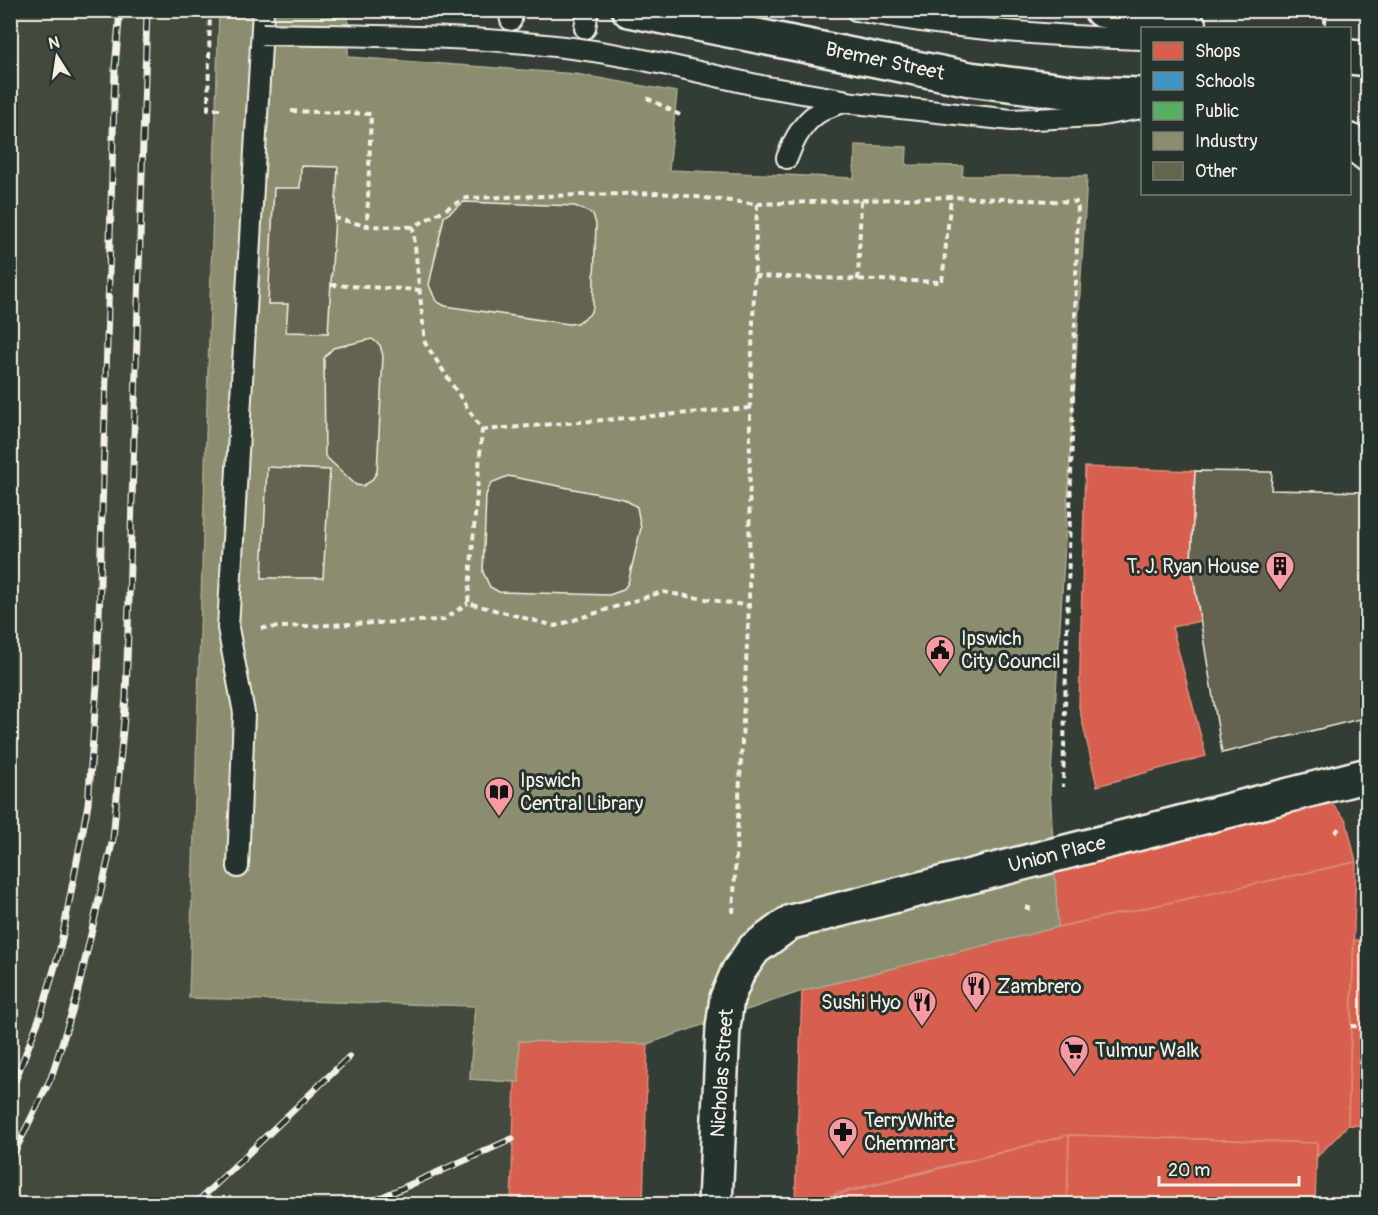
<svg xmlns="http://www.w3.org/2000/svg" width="1378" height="1215" font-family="Pangolin,sans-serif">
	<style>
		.built { fill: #42493c }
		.shops { fill: #d6604d; stroke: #df8c7c; stroke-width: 1.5 }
		.schools { fill: #4393c3; stroke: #78afce; stroke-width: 1.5 }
		.public { fill: #5aae61; stroke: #88c28a; stroke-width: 1.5 }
		.industry { fill: #8c8c6e; stroke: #abaa93; stroke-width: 1.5 }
		.building { fill: #65644f; stroke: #f4f1e8; stroke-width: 1.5 }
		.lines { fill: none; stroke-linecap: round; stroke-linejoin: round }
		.lane-casing { stroke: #f4f1e8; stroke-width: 24 }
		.street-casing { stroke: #f4f1e8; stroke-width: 38 }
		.secondary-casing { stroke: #f4f1e8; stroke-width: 38 }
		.path { stroke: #f4f1e8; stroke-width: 4; stroke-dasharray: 6 4.5; stroke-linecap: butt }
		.lane { stroke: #26332d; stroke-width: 20 }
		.street { stroke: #26332d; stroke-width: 33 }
		.secondary { stroke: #26332d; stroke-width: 33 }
		.rail-casing { stroke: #f4f1e8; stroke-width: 7 }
		.rail { stroke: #26332d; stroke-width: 4.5; stroke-dasharray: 14; stroke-linecap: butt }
		.lane-bridge-casing { stroke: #f4f1e8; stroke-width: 24; stroke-linecap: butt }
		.lane-bridge { stroke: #26332d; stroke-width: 20 }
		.labels { text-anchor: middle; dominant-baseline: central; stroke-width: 6; stroke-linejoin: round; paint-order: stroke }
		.street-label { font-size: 20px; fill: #f4f1e8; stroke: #26332d }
		.poi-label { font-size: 20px; fill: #f4f1e8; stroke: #26332d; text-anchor: start }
	</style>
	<rect width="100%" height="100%" fill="#333d34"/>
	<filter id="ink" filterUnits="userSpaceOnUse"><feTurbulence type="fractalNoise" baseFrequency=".0167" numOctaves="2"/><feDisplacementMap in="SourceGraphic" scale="12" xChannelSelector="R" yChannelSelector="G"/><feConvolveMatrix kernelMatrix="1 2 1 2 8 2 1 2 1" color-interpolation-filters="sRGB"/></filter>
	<g filter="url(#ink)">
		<polygon class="built" points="10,11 219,11 189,997 475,1006 470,1079 515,1082 511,1204 11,1204"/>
		<g class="shops">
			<polygon points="1085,467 1195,471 1191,563 1200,621 1172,627 1206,756 1097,786 1079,707"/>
			<polygon points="1320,790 1346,820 1356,862 1058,927 834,982 847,940 1005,898 1017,867"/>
			<polygon points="1356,862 1348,1125 1317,1157 1317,1143 1069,1135 795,1204 802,991 1058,927"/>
			<polygon points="1354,940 1368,940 1368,1126 1348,1125"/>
			<polygon points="475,1006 649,1007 643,1204 511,1204 515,1082 470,1079"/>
			<polygon points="1069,1135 1317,1143 1315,1204 1067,1204"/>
			<polygon points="1069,1135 1067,1204 802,1204"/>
		</g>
		<polygon class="schools" points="693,620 698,624 685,813 669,829 658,1006 314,1001 320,636 491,638 501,642 516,655 525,660 569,661 595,642"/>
		<polygon class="public" points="834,310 1067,314 1050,791 852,842 844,810 822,816"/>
		<polygon class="industry" points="219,10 348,10 348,57 576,74 677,92 669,170 854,178 855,145 907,147 906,165 963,166 962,176 1087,176 1050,791 1058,927 802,991 647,1044 519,1041 519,1082 470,1079 475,1006 189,998"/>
		<g class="building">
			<polygon points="301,166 338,167 328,333 286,332 288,304 268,304 274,188 300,188"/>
			<polygon points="464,202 575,206 593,214 596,224 593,308 589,315 577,323 569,324 445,306 436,301 429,285 444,217"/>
			<polygon points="372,339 380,345 383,356 377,472 371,481 363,486 356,485 325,456 324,358 333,348"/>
			<polygon points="267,467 330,470 323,578 262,578"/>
			<polygon points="1195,471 1272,472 1271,490 1366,492 1364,718 1222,753 1191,563"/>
			<polygon points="508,476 624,499 637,507 641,528 628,583 623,590 609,595 499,592 490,587 483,572 486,495 491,483"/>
		</g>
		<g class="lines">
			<g class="lane-casing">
				<g id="lane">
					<polyline points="509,10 511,20"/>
					<path d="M 856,10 C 951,29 1046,36 1142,39"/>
					<polyline points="585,28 588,10"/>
					<polyline points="761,86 843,100"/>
					<path d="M 787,158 C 798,128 812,109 845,102 L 1012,120 L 1097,116 L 1142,108"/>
					<polyline points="238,867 244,713 228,628 263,10"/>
				</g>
			</g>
			<g class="street-casing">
				<polyline id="street" points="715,1204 723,1028 727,998 738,972 754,949 791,922 1368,775"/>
			</g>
			<g class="secondary-casing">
				<g id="secondary">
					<polyline points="629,10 970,79 1079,93 1142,95"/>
					<polyline points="1101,10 1190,28"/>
					<polyline points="1350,57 1368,59"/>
					<polyline points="1350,141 1368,155"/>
				</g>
			</g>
			<g class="path">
				<polyline points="210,10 208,109 224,109"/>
				<polyline points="1324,24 1329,10"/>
				<polyline points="647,98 680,115"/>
				<polyline points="291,111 371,114 367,226 413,227"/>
				<polyline points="757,204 951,197 1078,202 1063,787"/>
				<polyline points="334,218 367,226"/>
				<polyline points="754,276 942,282 951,197"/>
				<polyline points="858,280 861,200"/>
				<polyline points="331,285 420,290"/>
				<polyline points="482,430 750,408"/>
				<polyline points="261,628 443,620 468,603"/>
				<polyline points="1335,833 1342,825"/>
				<polyline points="1025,907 1035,910"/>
				<polyline points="733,913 749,606 750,408 757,204 661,193 466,198 413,227 425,343 482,430 468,603 555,626 662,592 749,606"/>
				<polyline points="1351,1026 1368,1027"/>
			</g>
			<use href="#lane" class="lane"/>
			<use href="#street" class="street"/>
			<use href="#secondary" class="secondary"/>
			<g class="rail-casing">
				<g id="rail">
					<polyline points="10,1094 41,1014 60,949 88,804 97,686 115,68 120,10"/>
					<polyline points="10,1161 51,1078 76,999 113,839 126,697 147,10"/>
					<polyline points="195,1204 349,1057"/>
					<polyline points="367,1204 512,1139"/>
				</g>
			</g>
			<use href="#rail" class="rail"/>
			<g class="lane-bridge-casing">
				<path id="lane-bridge" d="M 262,34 C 360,36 458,35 555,46 C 624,53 693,71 761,86"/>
			</g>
			<use href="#lane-bridge" class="lane-bridge"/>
		</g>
	</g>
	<defs>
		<g id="building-pin" transform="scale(1.5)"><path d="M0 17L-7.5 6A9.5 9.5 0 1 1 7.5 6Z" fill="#ff9aa2" stroke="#26332d"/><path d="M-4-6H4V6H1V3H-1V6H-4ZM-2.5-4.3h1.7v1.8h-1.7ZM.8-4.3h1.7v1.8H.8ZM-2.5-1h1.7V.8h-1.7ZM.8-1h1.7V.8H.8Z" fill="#111"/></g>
		<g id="civic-pin" transform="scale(1.5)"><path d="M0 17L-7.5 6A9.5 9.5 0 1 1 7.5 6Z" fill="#ff9aa2" stroke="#26332d"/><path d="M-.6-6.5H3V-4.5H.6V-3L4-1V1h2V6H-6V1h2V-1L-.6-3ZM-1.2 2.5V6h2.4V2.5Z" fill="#111"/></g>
		<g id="library-pin" transform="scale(1.5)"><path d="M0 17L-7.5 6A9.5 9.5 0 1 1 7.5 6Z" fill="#ff9aa2" stroke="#26332d"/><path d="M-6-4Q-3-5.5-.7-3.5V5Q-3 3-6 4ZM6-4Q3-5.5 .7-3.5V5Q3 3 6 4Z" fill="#111"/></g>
		<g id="restaurant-pin" transform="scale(1.5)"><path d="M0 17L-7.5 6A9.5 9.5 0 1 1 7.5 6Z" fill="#ff9aa2" stroke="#26332d"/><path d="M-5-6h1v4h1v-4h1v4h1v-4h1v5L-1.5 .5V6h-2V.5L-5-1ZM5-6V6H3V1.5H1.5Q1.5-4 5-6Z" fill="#111"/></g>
		<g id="supermarket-pin" transform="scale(1.5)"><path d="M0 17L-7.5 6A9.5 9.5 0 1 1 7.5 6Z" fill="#ff9aa2" stroke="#26332d"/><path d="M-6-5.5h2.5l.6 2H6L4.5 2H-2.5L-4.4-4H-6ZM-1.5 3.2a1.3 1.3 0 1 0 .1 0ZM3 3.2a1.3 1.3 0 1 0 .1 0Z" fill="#111"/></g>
		<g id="pharmacy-pin" transform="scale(1.5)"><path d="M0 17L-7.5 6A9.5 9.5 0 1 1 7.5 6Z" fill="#ff9aa2" stroke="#26332d"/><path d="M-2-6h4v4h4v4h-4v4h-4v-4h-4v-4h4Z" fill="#111"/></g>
	</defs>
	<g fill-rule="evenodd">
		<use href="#building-pin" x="1280" y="566"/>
		<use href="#civic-pin" x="940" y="650"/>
		<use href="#library-pin" x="499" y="792"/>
		<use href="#restaurant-pin" x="976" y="986"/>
		<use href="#restaurant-pin" x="922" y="1002"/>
		<use href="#supermarket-pin" x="1074" y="1050"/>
		<use href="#pharmacy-pin" x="843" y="1132"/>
	</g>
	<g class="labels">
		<g class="street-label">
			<text transform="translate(885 61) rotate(12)">Bremer Street</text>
			<text transform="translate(1057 854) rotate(-14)">Union Place</text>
			<text transform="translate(722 1073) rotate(-86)">Nicholas Street</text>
		</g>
		<g class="poi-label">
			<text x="1259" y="566" text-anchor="end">T. J. Ryan House</text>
			<text x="961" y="638">Ipswich<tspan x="961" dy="23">City Council</tspan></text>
			<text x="520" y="780">Ipswich<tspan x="520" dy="23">Central Library</tspan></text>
			<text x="997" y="986">Zambrero</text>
			<text x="901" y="1002" text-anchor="end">Sushi Hyo</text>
			<text x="1095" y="1050">Tulmur Walk</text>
			<text x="864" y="1120">TerryWhite<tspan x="864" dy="23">Chemmart</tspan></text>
		</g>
	</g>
	<rect width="1378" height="1215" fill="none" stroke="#26332d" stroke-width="36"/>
	<rect x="18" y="18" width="1342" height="1179" fill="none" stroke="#f4f1e8" stroke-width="2" filter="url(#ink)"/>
	<rect x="1141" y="27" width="210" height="168" fill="#26332d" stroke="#787f78" stroke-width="1.5"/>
	<rect x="1153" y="42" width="30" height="18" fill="#d6604d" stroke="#787f78" stroke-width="1.5"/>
	<text x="1195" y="57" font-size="18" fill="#f4f1e8">Shops</text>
	<rect x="1153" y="72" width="30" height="18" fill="#4393c3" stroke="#787f78" stroke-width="1.5"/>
	<text x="1195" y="87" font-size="18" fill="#f4f1e8">Schools</text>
	<rect x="1153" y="102" width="30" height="18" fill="#5aae61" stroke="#787f78" stroke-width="1.5"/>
	<text x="1195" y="117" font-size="18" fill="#f4f1e8">Public</text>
	<rect x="1153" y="132" width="30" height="18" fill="#8c8c6e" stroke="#787f78" stroke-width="1.5"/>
	<text x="1195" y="147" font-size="18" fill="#f4f1e8">Industry</text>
	<rect x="1153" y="162" width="30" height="18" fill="#65644f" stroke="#787f78" stroke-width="1.5"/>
	<text x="1195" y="177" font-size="18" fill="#f4f1e8">Other</text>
	<g transform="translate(57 57) rotate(348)" stroke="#26332d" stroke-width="4.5" paint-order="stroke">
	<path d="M0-4.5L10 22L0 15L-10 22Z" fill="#f4f1e8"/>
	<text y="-9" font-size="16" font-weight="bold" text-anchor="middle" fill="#f4f1e8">N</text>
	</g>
	<path d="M1159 1176v9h140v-9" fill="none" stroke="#f4f1e8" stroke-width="3"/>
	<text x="1168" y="1176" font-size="18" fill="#f4f1e8" stroke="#26332d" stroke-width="4.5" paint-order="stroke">20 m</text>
</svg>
